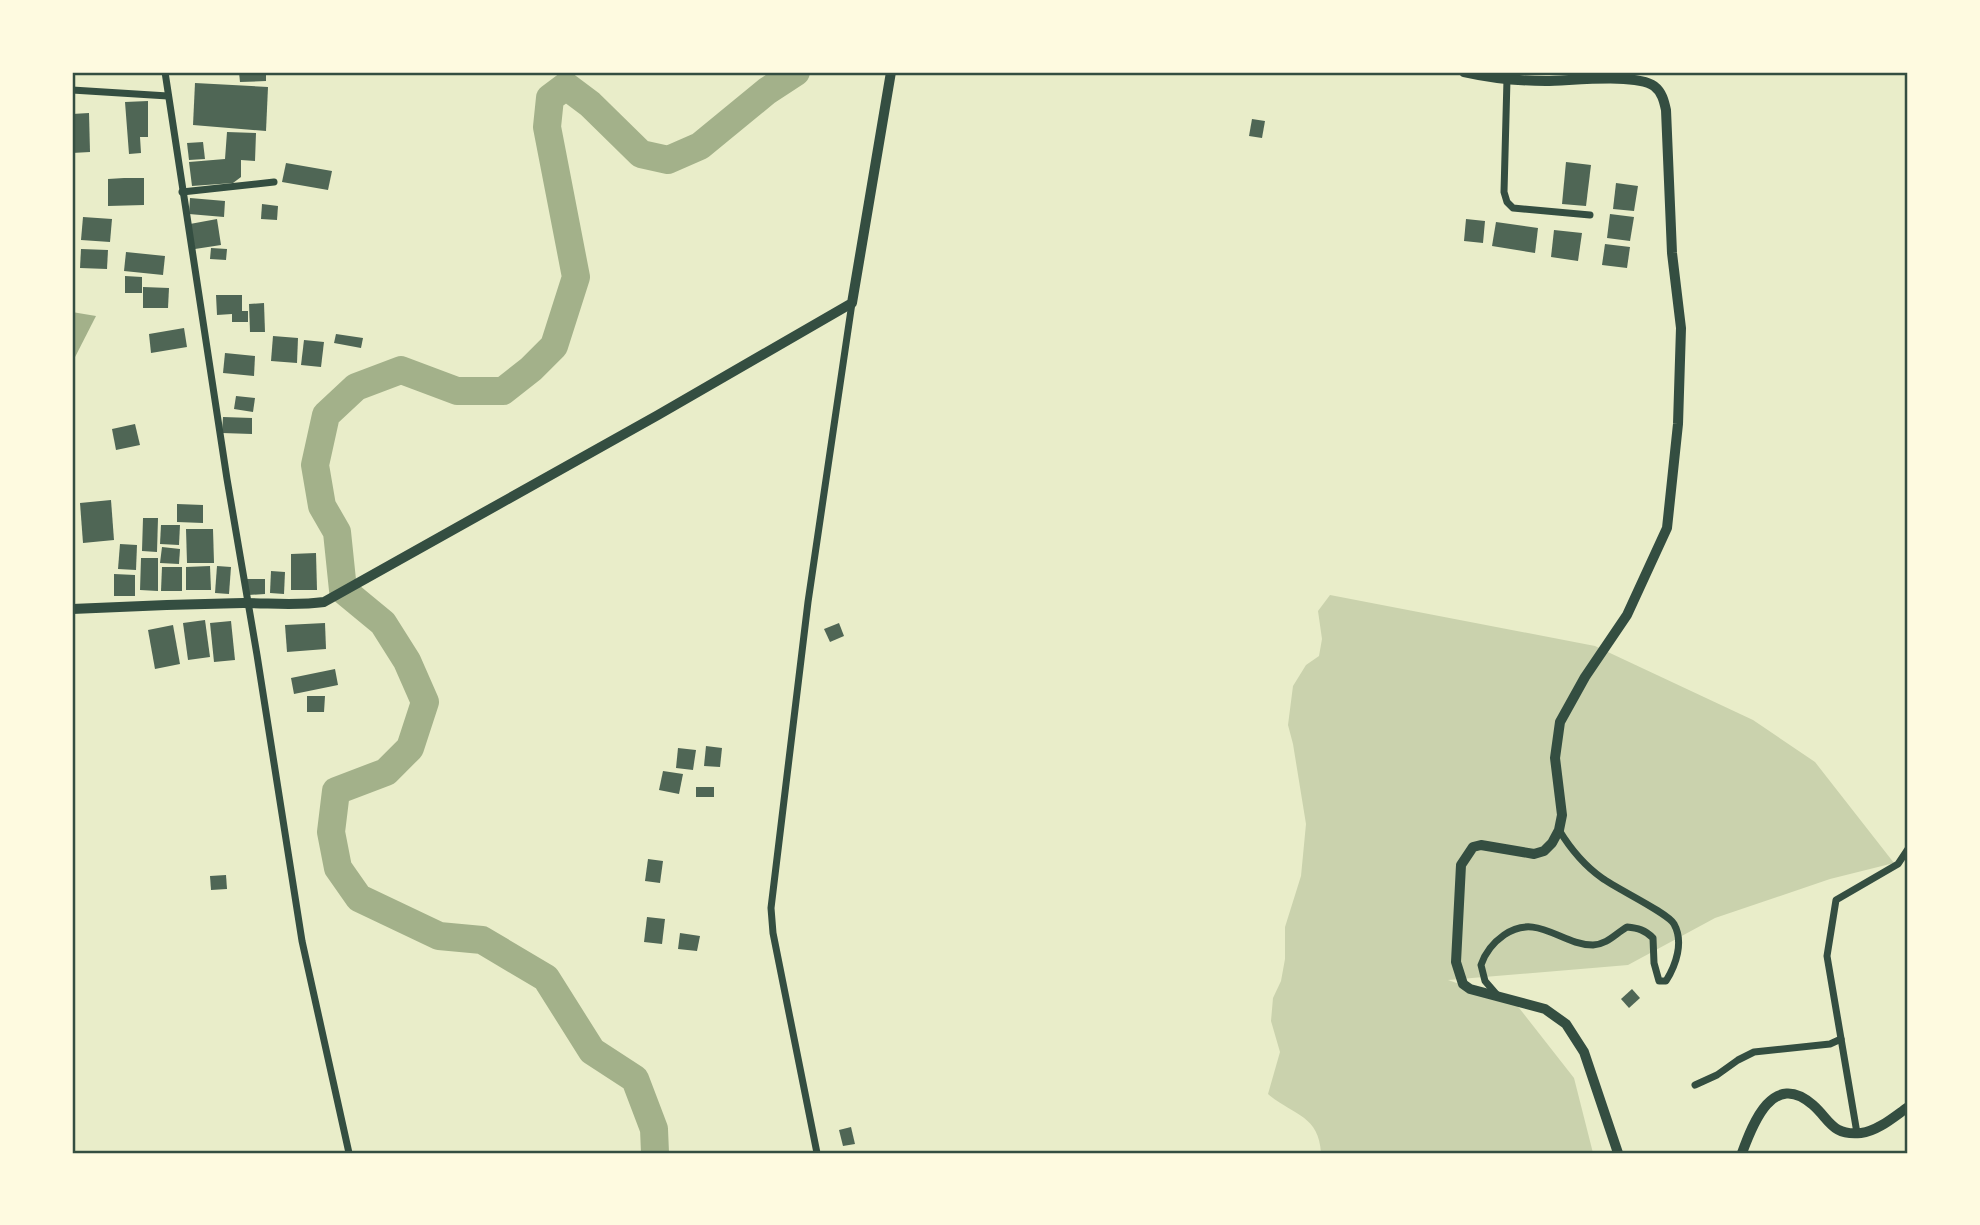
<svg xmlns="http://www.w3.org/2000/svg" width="1980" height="1225" font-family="Lato,sans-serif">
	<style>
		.green { fill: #cad2ad }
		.water { fill: #a3b18a }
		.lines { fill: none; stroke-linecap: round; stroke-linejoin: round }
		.river { stroke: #a3b18a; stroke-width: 28 }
		.building { fill: #4f6655 }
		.minor { stroke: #344e41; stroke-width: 7 }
		.tertiary { stroke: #344e41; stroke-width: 10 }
		.neatline { fill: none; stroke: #344e41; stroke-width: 2.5 }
	</style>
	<rect width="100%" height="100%" fill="#e9edc9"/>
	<path class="green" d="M 1330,595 L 1595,646 L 1753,720 L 1815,762 L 1894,863 L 1830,879 L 1715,918 L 1628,965 L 1448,980 L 1516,1004 L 1574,1078 L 1593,1153 L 1321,1153 C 1319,1115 1293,1115 1268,1094 L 1280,1052 L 1271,1021 L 1273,998 L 1281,981 L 1285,959 L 1285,927 L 1301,876 L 1306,824 L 1293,744 L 1288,725 L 1293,686 L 1306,665 L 1319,656 L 1322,639 L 1318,611 Z"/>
	<polygon class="water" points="72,312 96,316 72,363"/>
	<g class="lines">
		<polyline class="river" points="655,1153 654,1129 635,1079 592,1051 546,978 482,940 439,936 359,898 338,868 331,832 336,791 386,772 410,748 425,702 407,661 383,623 343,590 337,532 322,506 315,465 326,415 356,387 401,370 457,391 503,391 531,369 554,346 576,277 547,127 550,98 566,86 590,104 641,154 668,160 700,146 767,91 796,72"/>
	</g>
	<g class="building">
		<polygon points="239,72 266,72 266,81 240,82"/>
		<polygon points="195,83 268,87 266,131 193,125"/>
		<polygon points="148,101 148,137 140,137 141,153 129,154 125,102"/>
		<polygon points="89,113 90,152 72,153 72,114"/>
		<polygon points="1252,119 1265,121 1262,138 1249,136"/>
		<polygon points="227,132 256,133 255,161 241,160 241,177 233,183 192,186 189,162 225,159"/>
		<polygon points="203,142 205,159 189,160 187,143"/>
		<polygon points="1566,162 1591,165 1586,206 1562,204"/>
		<polygon points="286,163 332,171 328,190 282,182"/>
		<polygon points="124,178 144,178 144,205 108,206 108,179"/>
		<polygon points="1616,183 1638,186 1634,211 1613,209"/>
		<polygon points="190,198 225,201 224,217 189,214"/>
		<polygon points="262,204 278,206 277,220 261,219"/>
		<polygon points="1610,214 1634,217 1630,241 1607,238"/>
		<polygon points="83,217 112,219 110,242 81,240"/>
		<polygon points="217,219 221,245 195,249 190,224"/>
		<polygon points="1466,219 1485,221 1483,243 1464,241"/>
		<polygon points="1496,222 1538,228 1535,253 1492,246"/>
		<polygon points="1554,230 1582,233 1578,261 1551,257"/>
		<polygon points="1605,244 1630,247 1627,268 1602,265"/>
		<polygon points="211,248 227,249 226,260 210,259"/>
		<polygon points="81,249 108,250 107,269 80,268"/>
		<polygon points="126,252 165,256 163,275 124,271"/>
		<polygon points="125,276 142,277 142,293 125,293"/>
		<polygon points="143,287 169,288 168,308 143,308"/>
		<polygon points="216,295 242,295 242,311 248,311 248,322 232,322 232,314 217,315"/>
		<polygon points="264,303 265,332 250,332 249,304"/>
		<polygon points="184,328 187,347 151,353 149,334"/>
		<polygon points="336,334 363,338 361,348 334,343"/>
		<polygon points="273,336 298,338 297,363 271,361"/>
		<polygon points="304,340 324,342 321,367 301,365"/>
		<polygon points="225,353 255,356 254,376 223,373"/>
		<polygon points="236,396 255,398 253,412 234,409"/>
		<polygon points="223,417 252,418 252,434 222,433"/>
		<polygon points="135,424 140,445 116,450 112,429"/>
		<polygon points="111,500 114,540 83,543 80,503"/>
		<polygon points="177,504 203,505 203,523 177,522"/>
		<polygon points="143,518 158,518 157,552 142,551"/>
		<polygon points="161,525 180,525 179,545 160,544"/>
		<polygon points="186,529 213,529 214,563 187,563"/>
		<polygon points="120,544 137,545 136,570 118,569"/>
		<polygon points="162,547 180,549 179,564 160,563"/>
		<polygon points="316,553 317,590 291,590 291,554"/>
		<polygon points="141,558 158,558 158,591 140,590"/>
		<polygon points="210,566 211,590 186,590 186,567"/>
		<polygon points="217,566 231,567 229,594 215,593"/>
		<polygon points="162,567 182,567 182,591 161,591"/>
		<polygon points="271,571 285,572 284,594 270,593"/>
		<polygon points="114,574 135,575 135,596 114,596"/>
		<polygon points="247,579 265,579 265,594 248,595"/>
		<polygon points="205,620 210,657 188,660 183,623"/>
		<polygon points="231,621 235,660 214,662 210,623"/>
		<polygon points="325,623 326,649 287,652 285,625"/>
		<polygon points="839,623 844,636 830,642 824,629"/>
		<polygon points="173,625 180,664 155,669 148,630"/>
		<polygon points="335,669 338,685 294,694 291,678"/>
		<polygon points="307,696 325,696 324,712 307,712"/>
		<polygon points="706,746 722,748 720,767 704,766"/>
		<polygon points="678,748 696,750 693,770 676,768"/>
		<polygon points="663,771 683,774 679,794 659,790"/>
		<rect x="696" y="787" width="18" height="10"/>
		<polygon points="648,859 663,861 660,883 645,881"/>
		<polygon points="226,875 227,889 211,890 210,876"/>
		<polygon points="647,917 665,919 662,944 644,942"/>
		<polygon points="680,933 700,936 697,951 678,949"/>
		<polygon points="1632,989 1640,998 1629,1008 1621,999"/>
		<polygon points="851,1127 855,1144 843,1146 839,1130"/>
	</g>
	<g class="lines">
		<g class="minor">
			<polyline points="165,72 227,479 257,655 302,941 349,1153"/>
			<polyline points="1507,79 1504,192 1507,202 1513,208 1590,215"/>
			<polyline points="72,90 168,96"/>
			<polyline points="182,192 274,182"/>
			<path d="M 1498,996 L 1485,981 L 1481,965 C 1485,953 1494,942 1504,935 C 1537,912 1561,945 1593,945 C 1608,944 1615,934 1627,927 C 1638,928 1645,930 1653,938 L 1654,963 L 1659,981 L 1666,981 C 1676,965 1684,942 1674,924 C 1668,913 1617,889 1602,878 C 1585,866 1570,848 1559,830"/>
			<polyline points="1695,1085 1717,1075 1738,1060 1754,1052 1830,1044 1841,1039"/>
			<polyline points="1857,1133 1827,956 1836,900 1898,864 1908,849"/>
			<polyline points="817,1153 773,933 771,908 808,602 852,303"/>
		</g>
		<g class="tertiary">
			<path d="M 1464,72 C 1491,78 1518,81 1546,81 C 1570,81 1636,73 1654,86 C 1662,92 1664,101 1666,110 L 1672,253 L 1681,328 L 1678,424 L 1667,528 L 1627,615 L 1585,677 L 1560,722 L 1555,758 L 1562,815 L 1559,830 L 1552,843 L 1544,851 L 1534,854 L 1481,845 L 1473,847 L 1461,865 L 1456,962 L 1463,984 L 1470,989 L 1545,1009 L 1566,1024 L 1584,1052 L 1618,1153"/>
			<path d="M 72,609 C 129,606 186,604 243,603 C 271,603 296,606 324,602 L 658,415 L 852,303 L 891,72"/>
			<path d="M 1742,1153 C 1753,1123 1773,1070 1813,1105 C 1830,1120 1832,1136 1861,1133 C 1878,1131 1895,1116 1908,1107"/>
		</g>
	</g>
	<rect width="1980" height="1225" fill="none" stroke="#fefae0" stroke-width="147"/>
	<rect x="74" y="74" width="1832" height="1078" class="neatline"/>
</svg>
